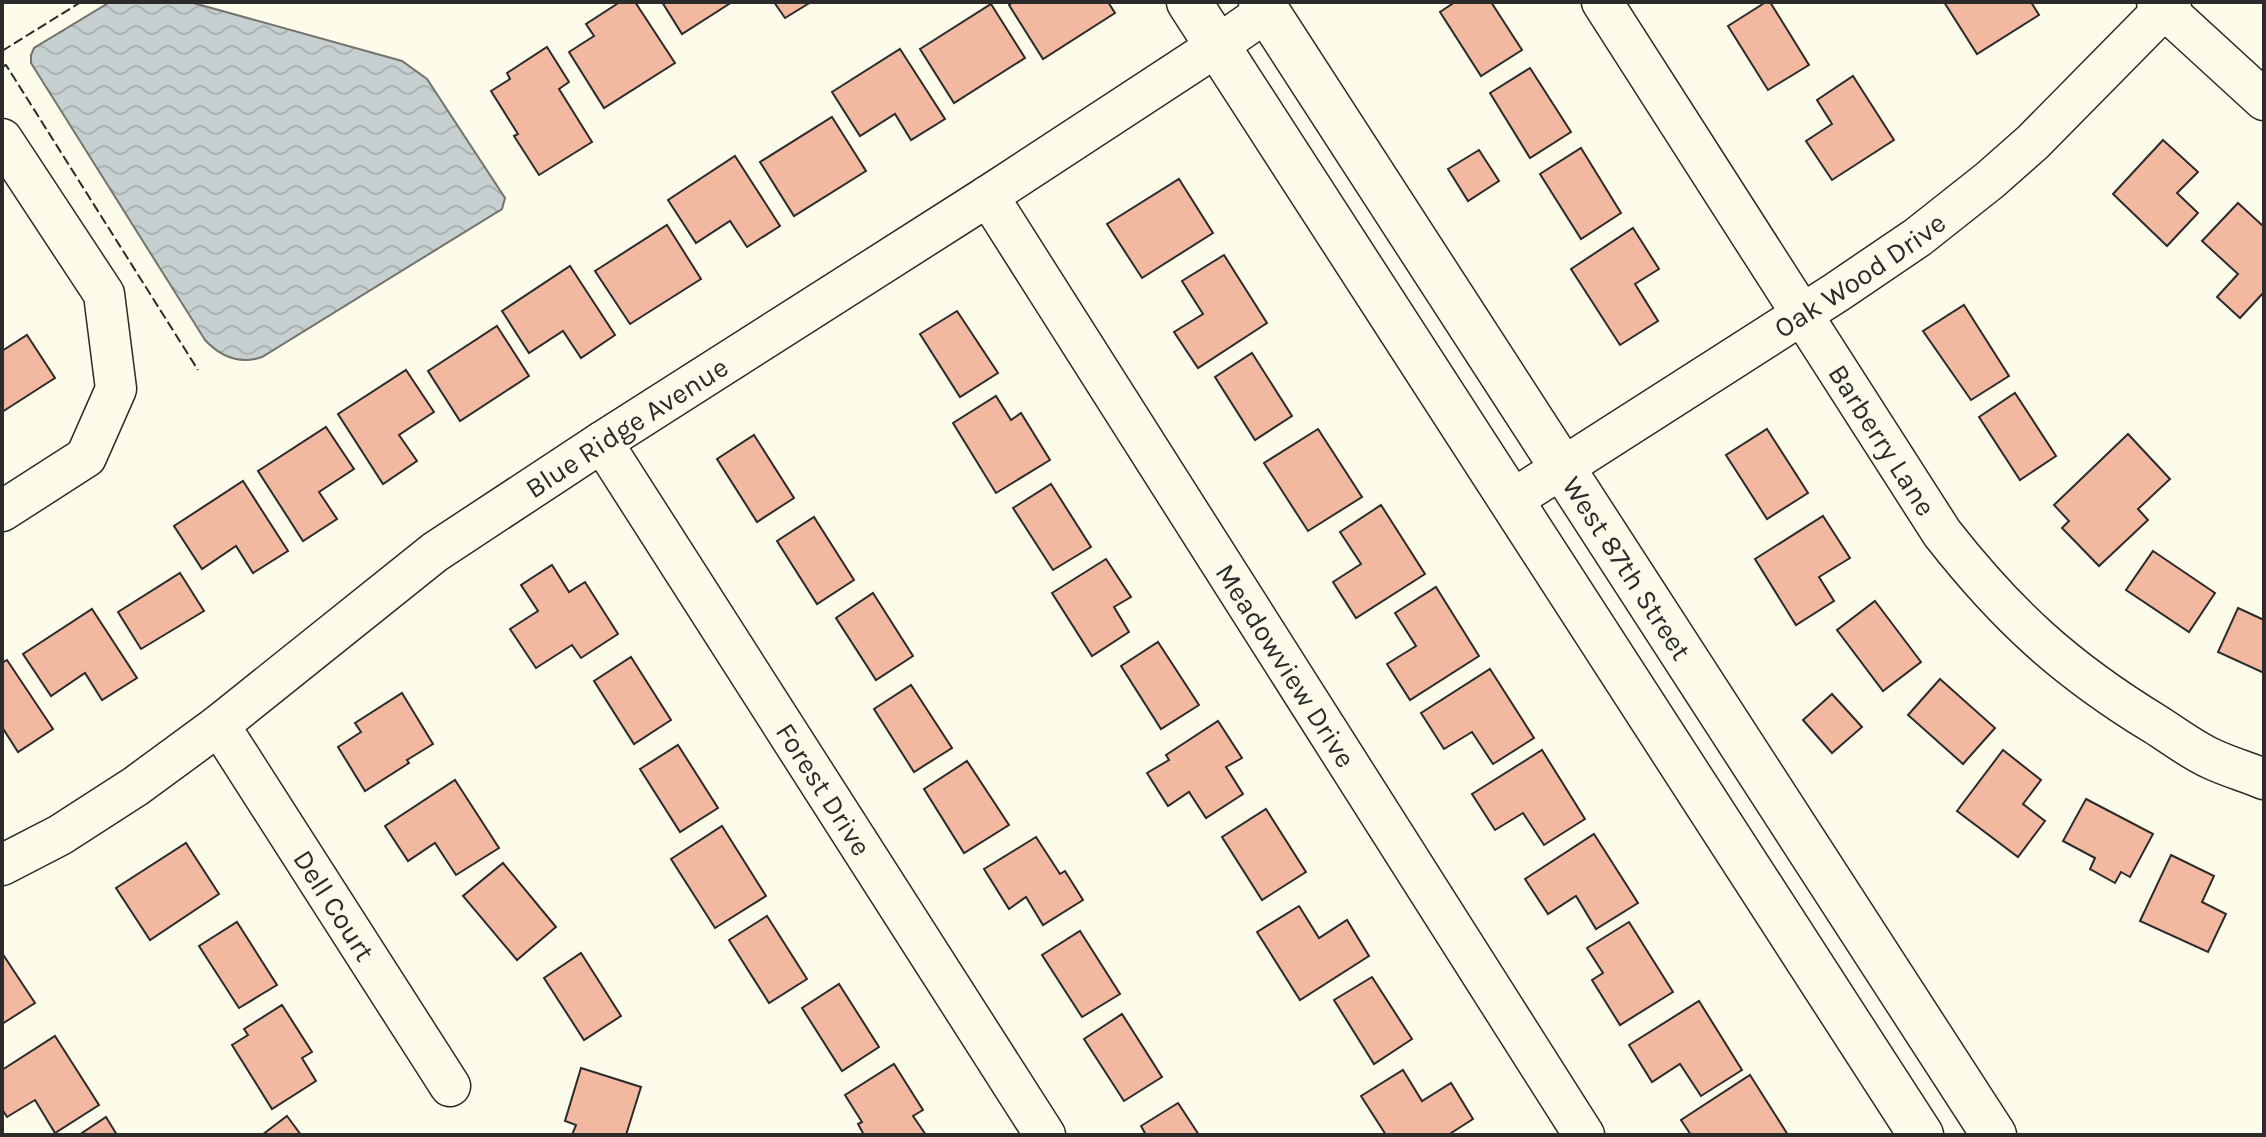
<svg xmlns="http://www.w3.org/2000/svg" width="2266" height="1137" font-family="Karla,sans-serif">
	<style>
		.water { fill: url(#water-waves); stroke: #74746e; stroke-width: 2 }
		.building { fill: #f2b8a0; stroke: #2b2b2b; stroke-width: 2 }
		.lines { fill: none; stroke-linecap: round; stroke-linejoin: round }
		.minor-casing { stroke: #2b2b2b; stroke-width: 43 }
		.major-casing { stroke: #2b2b2b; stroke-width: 47 }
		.minor { stroke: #fdfbea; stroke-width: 40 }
		.major { stroke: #fdfbea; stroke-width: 44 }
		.fence { stroke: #2b2b2b; stroke-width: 2; stroke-dasharray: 10 4; stroke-linecap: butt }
		.labels { text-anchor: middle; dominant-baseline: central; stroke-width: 6; stroke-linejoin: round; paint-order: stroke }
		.street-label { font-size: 28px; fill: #2b2b2b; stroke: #fdfbea }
	</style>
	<defs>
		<pattern id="water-waves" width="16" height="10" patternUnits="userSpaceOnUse" patternTransform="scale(2)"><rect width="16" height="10" fill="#c7d0d0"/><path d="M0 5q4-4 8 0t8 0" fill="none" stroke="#abb3b3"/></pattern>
	</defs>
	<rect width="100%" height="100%" fill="#fdfbea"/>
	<path class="water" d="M 110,2 L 190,2 L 402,61 L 427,79 L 505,198 L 502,209 L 262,357 C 239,365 221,357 205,340 L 31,63 L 31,55 L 34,48 Z"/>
	<g class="building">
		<polygon points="620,2 635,2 675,63 604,108 569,52 594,36 586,24"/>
		<polygon points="662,2 732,2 682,34"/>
		<polygon points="774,2 811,2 785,18"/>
		<polygon points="1013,2 1108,2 1115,13 1043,59 1009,5"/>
		<polygon points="1455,2 1491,2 1522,50 1481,76 1440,12"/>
		<polygon points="1766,2 1770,2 1809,65 1768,90 1728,26"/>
		<polygon points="1944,2 2031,2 2039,15 1977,54"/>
		<polygon points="991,4 1025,58 954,103 920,49"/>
		<polygon points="547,47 569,82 559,89 592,142 539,175 514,136 518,134 491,91 510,79 507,73"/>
		<polygon points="900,49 945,119 911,140 895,114 860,136 832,92"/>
		<polygon points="1530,68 1571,132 1530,158 1490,93"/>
		<polygon points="1853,76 1894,140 1832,180 1806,141 1832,124 1817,100"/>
		<polygon points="832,117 866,171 794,216 760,162"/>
		<polygon points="2163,140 2198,172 2177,193 2198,213 2167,246 2113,194"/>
		<polygon points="1581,148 1621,213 1581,239 1540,174"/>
		<polygon points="1479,150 1499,181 1468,201 1448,169"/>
		<polygon points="735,156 780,226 747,247 730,221 696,243 668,200"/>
		<polygon points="1179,179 1213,233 1142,278 1107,224"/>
		<polygon points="2238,203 2264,227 2264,292 2240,318 2217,297 2238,274 2202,241"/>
		<polygon points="667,225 701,279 630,324 595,271"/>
		<polygon points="1633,228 1659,269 1635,284 1658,321 1620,345 1571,269"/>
		<polygon points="1224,255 1267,323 1198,368 1174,332 1203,314 1182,281"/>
		<polygon points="570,266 615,335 581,358 563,331 529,353 502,311"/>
		<polygon points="1964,305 2009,376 1971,400 1923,331"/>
		<polygon points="957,311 998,373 960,397 920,334"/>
		<polygon points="497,326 529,376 460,421 428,371"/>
		<polygon points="27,335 55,378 2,412 2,351"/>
		<polygon points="1252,353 1292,416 1255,440 1215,377"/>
		<polygon points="406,370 434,412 399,435 417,461 383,484 338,414"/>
		<polygon points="2015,393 2056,456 2020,480 1979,417"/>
		<polygon points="996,396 1011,420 1021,413 1050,460 996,493 953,423"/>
		<polygon points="326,427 354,469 319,492 337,519 303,541 258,471"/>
		<polygon points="1318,429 1362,497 1308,531 1264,463"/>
		<polygon points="1767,429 1808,493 1767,519 1726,455"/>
		<polygon points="2128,434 2170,479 2138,509 2148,520 2099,566 2062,528 2069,521 2054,505"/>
		<polygon points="754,435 794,498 757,522 717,459"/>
		<polygon points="243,481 288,551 253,573 236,546 202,569 174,526"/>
		<polygon points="1051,484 1091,547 1053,570 1013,508"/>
		<polygon points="1381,505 1425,574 1356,618 1333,582 1361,564 1340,532"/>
		<polygon points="1823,516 1850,558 1819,577 1834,601 1796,625 1755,559"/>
		<polygon points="814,517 854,580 817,604 777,541"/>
		<polygon points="2153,551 2215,593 2189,632 2126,590"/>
		<polygon points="1106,559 1131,597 1114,607 1129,632 1092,656 1052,593"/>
		<polygon points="552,565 569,592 585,582 618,634 581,658 572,645 536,668 510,629 538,611 521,585"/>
		<polygon points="180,573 204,611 141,649 118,612"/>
		<polygon points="1436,587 1479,656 1410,700 1387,664 1416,646 1395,613"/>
		<polygon points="873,593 913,656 876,680 836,618"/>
		<polygon points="1875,601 1921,662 1883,691 1837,630"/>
		<polygon points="2238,608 2264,620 2264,673 2218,652"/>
		<polygon points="92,609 137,678 102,700 85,673 51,696 23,654"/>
		<polygon points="1158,642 1199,705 1161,729 1121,666"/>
		<polygon points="631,657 671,720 634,744 594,681"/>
		<polygon points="7,660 53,729 18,752 2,727 2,663"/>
		<polygon points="1490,669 1534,738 1493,764 1472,732 1444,749 1421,713"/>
		<polygon points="1940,679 1995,728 1963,764 1908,715"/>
		<polygon points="911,685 952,748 914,772 874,709"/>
		<polygon points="402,693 433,744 407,760 409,763 365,791 338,747 361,732 355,723"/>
		<polygon points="1832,694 1862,727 1832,753 1803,720"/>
		<polygon points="1218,721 1242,758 1226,767 1243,794 1206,818 1189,792 1168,806 1147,773 1169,760 1166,755"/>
		<polygon points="678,745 718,808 680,832 640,769"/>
		<polygon points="1542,750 1585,819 1544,845 1523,813 1495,830 1472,794"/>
		<polygon points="2003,750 2041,780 2023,804 2045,821 2018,857 1957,811"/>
		<polygon points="967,761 1009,825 964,853 924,789"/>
		<polygon points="455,780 499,848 456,875 435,843 408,861 385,826"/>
		<polygon points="2086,799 2153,834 2130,877 2121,872 2115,883 2090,869 2095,858 2063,841"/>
		<polygon points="1266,809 1306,872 1262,900 1222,837"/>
		<polygon points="722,826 766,896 715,928 671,859"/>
		<polygon points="1594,834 1638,903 1596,929 1576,896 1548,914 1525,879"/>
		<polygon points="1036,837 1060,874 1065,871 1083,900 1043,925 1026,897 1009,909 984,869"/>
		<polygon points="186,843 219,894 150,940 116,888"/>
		<polygon points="2171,855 2214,876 2202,902 2226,914 2208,952 2140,921"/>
		<polygon points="503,863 556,927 517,960 463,896"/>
		<polygon points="1299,906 1319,938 1347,920 1369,956 1300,1000 1257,932"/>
		<polygon points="767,916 807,979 769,1003 729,940"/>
		<polygon points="237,922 277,985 239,1008 199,946"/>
		<polygon points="1629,922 1673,992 1620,1025 1592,980 1603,973 1587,948"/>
		<polygon points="1080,931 1120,994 1082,1017 1042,955"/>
		<polygon points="2,953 35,1003 2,1024"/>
		<polygon points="581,953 621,1016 584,1040 544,978"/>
		<polygon points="1372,977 1412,1039 1374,1064 1334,1000"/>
		<polygon points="839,984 879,1047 842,1071 802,1008"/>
		<polygon points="1699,1001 1742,1070 1701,1096 1680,1064 1652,1082 1629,1045"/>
		<polygon points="282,1005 312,1052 302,1058 316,1081 272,1109 232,1045 248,1035 244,1029"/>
		<polygon points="1122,1014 1162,1077 1124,1101 1084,1039"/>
		<polygon points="55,1036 99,1105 55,1133 35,1100 7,1117 2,1109 2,1070"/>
		<polygon points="894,1064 923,1110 913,1116 926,1135 864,1135 858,1124 862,1122 845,1095"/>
		<polygon points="581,1068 641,1087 626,1135 572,1135 576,1125 565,1121"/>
		<polygon points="1403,1070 1422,1101 1451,1083 1473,1119 1448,1135 1386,1135 1361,1096"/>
		<polygon points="1750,1075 1788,1135 1691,1135 1681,1120"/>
		<polygon points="1178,1103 1199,1135 1146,1135 1141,1126"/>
		<polygon points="287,1116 301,1135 262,1135"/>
		<polygon points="106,1117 117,1135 79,1135"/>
	</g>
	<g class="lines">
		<g class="minor-casing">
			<g id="minor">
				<path id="s1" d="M 1602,2 L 1942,533 C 2007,616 2065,669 2155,724 C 2174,736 2192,750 2212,759 C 2229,767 2247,772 2264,779"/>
				<polyline points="2157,2 2264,100"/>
				<polyline points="2,139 104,294 116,389 86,457 2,511"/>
				<path id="s2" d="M 988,196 L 1584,1135"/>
				<path id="s3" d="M 602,442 L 1045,1135"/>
				<path id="s4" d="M 1512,500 L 1837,292 L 1918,237 L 1990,180 L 2033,142 L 2171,2"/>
				<path id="s5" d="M 219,725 L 450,1086"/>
				<path id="s6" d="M 2,865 L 60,835 L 136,786 L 219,725 L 435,552 L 602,442 L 988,196 L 1217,46 L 1267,11"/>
			</g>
		</g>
		<g class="major-casing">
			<g id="major">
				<polyline points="1189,2 1921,1135"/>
				<path id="s7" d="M 1261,2 L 1994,1135"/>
			</g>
		</g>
		<use href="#minor" class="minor"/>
		<use href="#major" class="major"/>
		<g class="fence">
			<polyline points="2,51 81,2"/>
			<polyline points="2,67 6,65 198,370"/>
		</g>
	</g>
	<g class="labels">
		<g class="street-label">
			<text stroke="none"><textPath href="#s4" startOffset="414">Oak Wood Drive</textPath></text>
			<text stroke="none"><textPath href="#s6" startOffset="764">Blue Ridge Avenue</textPath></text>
			<text stroke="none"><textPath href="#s1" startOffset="520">Barberry Lane</textPath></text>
			<text stroke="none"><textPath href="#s7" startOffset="674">West 87th Street</textPath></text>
			<text stroke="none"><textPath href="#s2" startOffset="556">Meadowview Drive</textPath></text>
			<text stroke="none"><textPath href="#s3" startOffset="412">Forest Drive</textPath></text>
			<text stroke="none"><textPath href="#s5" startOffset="214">Dell Court</textPath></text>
		</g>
	</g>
	<rect width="2266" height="1137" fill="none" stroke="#2b2b2b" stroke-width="8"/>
</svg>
